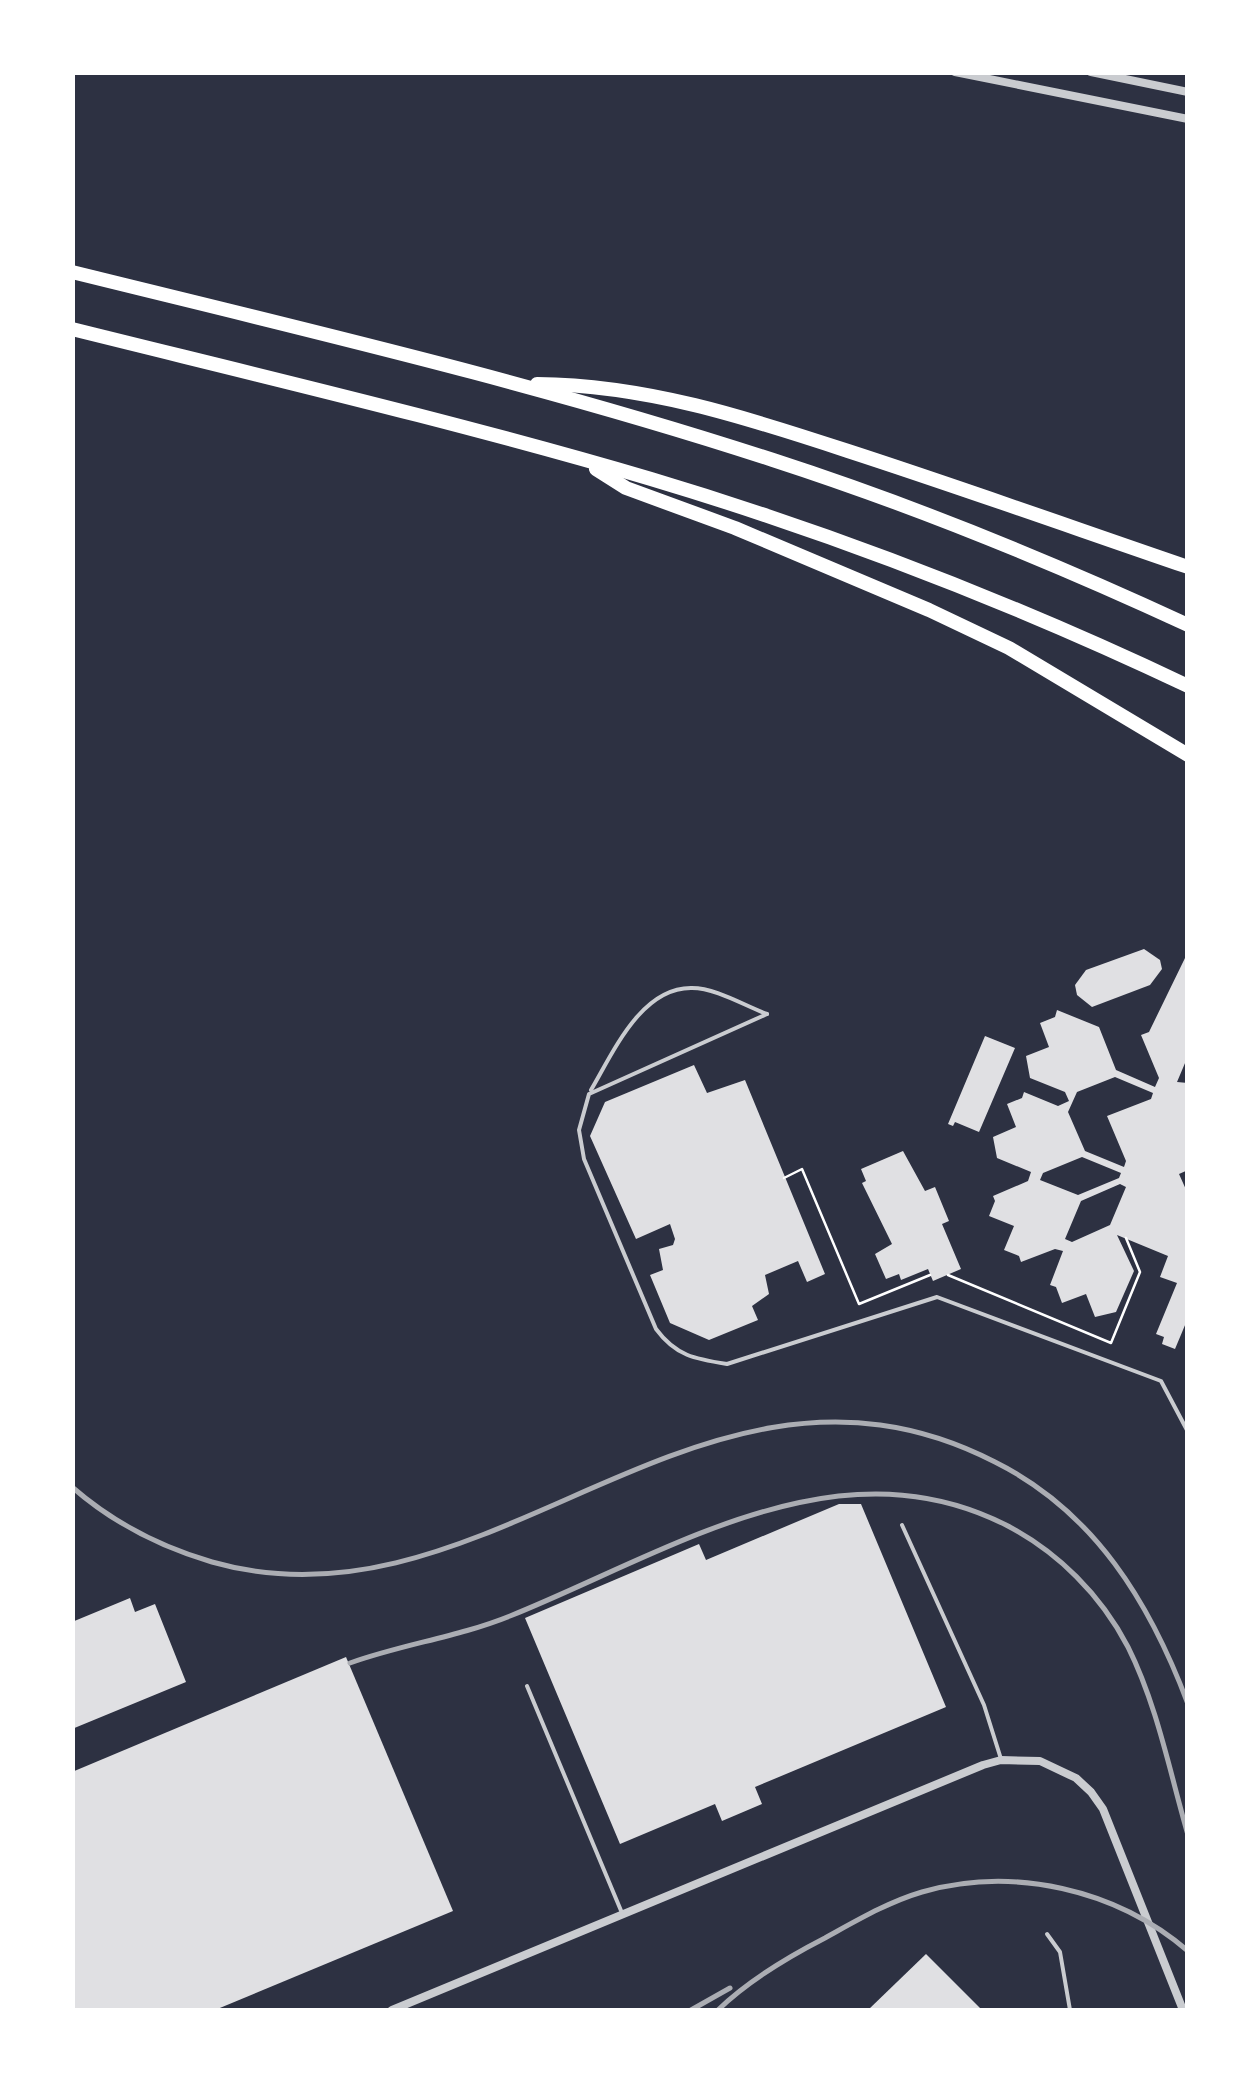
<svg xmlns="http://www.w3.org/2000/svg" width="1260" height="2083" font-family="'PT Sans Narrow',sans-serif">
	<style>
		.building { fill: #e0e0e3; fill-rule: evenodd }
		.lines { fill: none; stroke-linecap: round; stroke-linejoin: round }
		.path { stroke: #fff; stroke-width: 2.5 }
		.service { stroke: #caccd0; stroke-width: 4 }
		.minor { stroke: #caccd0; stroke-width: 8 }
		.motorway { stroke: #fff; stroke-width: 14 }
		.rail { stroke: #abadb3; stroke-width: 5 }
	</style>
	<rect width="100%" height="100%" fill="#2d3142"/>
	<g class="building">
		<polygon points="1144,949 1160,960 1162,969 1150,985 1092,1007 1077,995 1075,985 1086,970"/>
		<path d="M 1185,958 L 1188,1056 L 1177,1082 L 1188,1083 L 1188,1170 L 1179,1174 L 1188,1194 L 1188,1318 L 1175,1349 L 1162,1344 L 1164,1337 L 1156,1334 L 1177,1283 L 1160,1277 L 1168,1256 L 1117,1235 L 1134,1271 L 1116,1312 L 1095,1317 L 1086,1294 L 1062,1303 L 1056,1287 L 1050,1285 L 1063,1251 L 1055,1249 L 1021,1262 L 1019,1256 L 1004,1250 L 1014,1226 L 989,1216 L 995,1201 L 993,1196 L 1028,1181 L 1031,1172 L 997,1158 L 993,1137 L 1016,1127 L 1007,1104 L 1022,1098 L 1024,1092 L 1058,1106 L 1069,1101 L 1065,1092 L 1030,1078 L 1026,1056 L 1049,1047 L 1040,1023 L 1055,1017 L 1057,1010 L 1099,1027 L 1116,1070 L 1155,1087 L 1159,1078 L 1141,1035 L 1149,1032 ZM 1115,1077 L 1153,1093 L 1151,1099 L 1107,1116 L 1126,1161 L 1124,1167 L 1085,1151 L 1068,1112 L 1077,1092 ZM 1082,1157 L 1121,1173 L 1119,1178 L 1078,1195 L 1040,1180 L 1043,1173 ZM 1120,1184 L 1126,1187 L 1110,1225 L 1072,1242 L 1065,1239 L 1081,1201 Z"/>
		<polygon points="985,1036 1015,1048 979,1132 955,1122 953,1126 948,1124"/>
		<polygon points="694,1065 707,1093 745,1080 825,1274 807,1282 798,1261 765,1275 769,1294 752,1306 758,1320 709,1340 670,1323 650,1275 663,1270 659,1249 673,1245 675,1239 670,1224 636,1239 590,1136 605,1102"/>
		<polygon points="903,1151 925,1191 935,1187 949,1221 942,1224 961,1269 933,1281 928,1269 901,1280 899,1274 886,1279 875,1254 892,1244 862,1183 866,1181 861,1169"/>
		<polygon points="839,1504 861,1504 946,1707 755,1787 762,1804 722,1821 715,1804 620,1844 525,1618 699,1544 706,1560"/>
		<polygon points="130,1598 135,1612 155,1604 186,1682 72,1729 72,1622"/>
		<polygon points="346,1657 453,1911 215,2010 72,2010 72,1772"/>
		<polygon points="926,1954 982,2010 868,2010"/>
	</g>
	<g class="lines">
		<g class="path">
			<polyline points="784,1178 802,1169 859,1304 930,1275"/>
			<polyline points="948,1275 1111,1343 1140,1272 1126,1238"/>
		</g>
		<g class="service">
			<path d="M 767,1014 L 589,1094 L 579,1130 L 584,1159 L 656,1329 C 676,1356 695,1359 727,1364 L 937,1297 L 1161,1381 L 1188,1432"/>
			<path d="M 591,1090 C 613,1053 641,987 692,988 C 716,988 745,1006 767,1014"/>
			<polyline points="902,1525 984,1705 1001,1759"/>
			<polyline points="527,1686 622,1913"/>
			<polyline points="1047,1934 1060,1952 1070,2010"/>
		</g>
		<g class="minor">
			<polyline points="955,72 1188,119"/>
			<polyline points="1091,72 1188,92"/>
			<polyline points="392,2010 983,1765 1001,1760 1040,1761 1076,1778 1091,1792 1103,1809 1183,2010"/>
		</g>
		<g class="motorway">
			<path d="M 72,272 C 307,330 544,385 773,460 C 915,506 1052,562 1188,625"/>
			<path d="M 72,329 C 265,377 461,423 651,479 C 835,534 1015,604 1188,686"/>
			<path d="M 537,384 C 646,385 745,417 848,451 C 962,488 1074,528 1188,567"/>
			<polyline points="596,469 626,488 735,528 929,610 1009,648 1188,755"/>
		</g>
		<g class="rail">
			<path d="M 72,1487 C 112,1522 161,1547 212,1562 C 492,1642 701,1311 995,1462 C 1095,1512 1150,1603 1188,1704"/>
			<path d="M 350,1663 C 403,1644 458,1637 510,1616 C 667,1553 836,1439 1006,1525 C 1058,1552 1101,1595 1128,1647 C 1157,1705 1170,1773 1188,1835"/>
			<polyline points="691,2010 730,1988"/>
			<path d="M 718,2010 C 749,1980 786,1958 825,1938 C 856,1921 888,1902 922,1892 C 1013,1866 1116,1889 1188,1951"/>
		</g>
	</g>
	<rect width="1260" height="2083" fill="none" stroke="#ffffff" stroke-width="150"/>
</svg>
